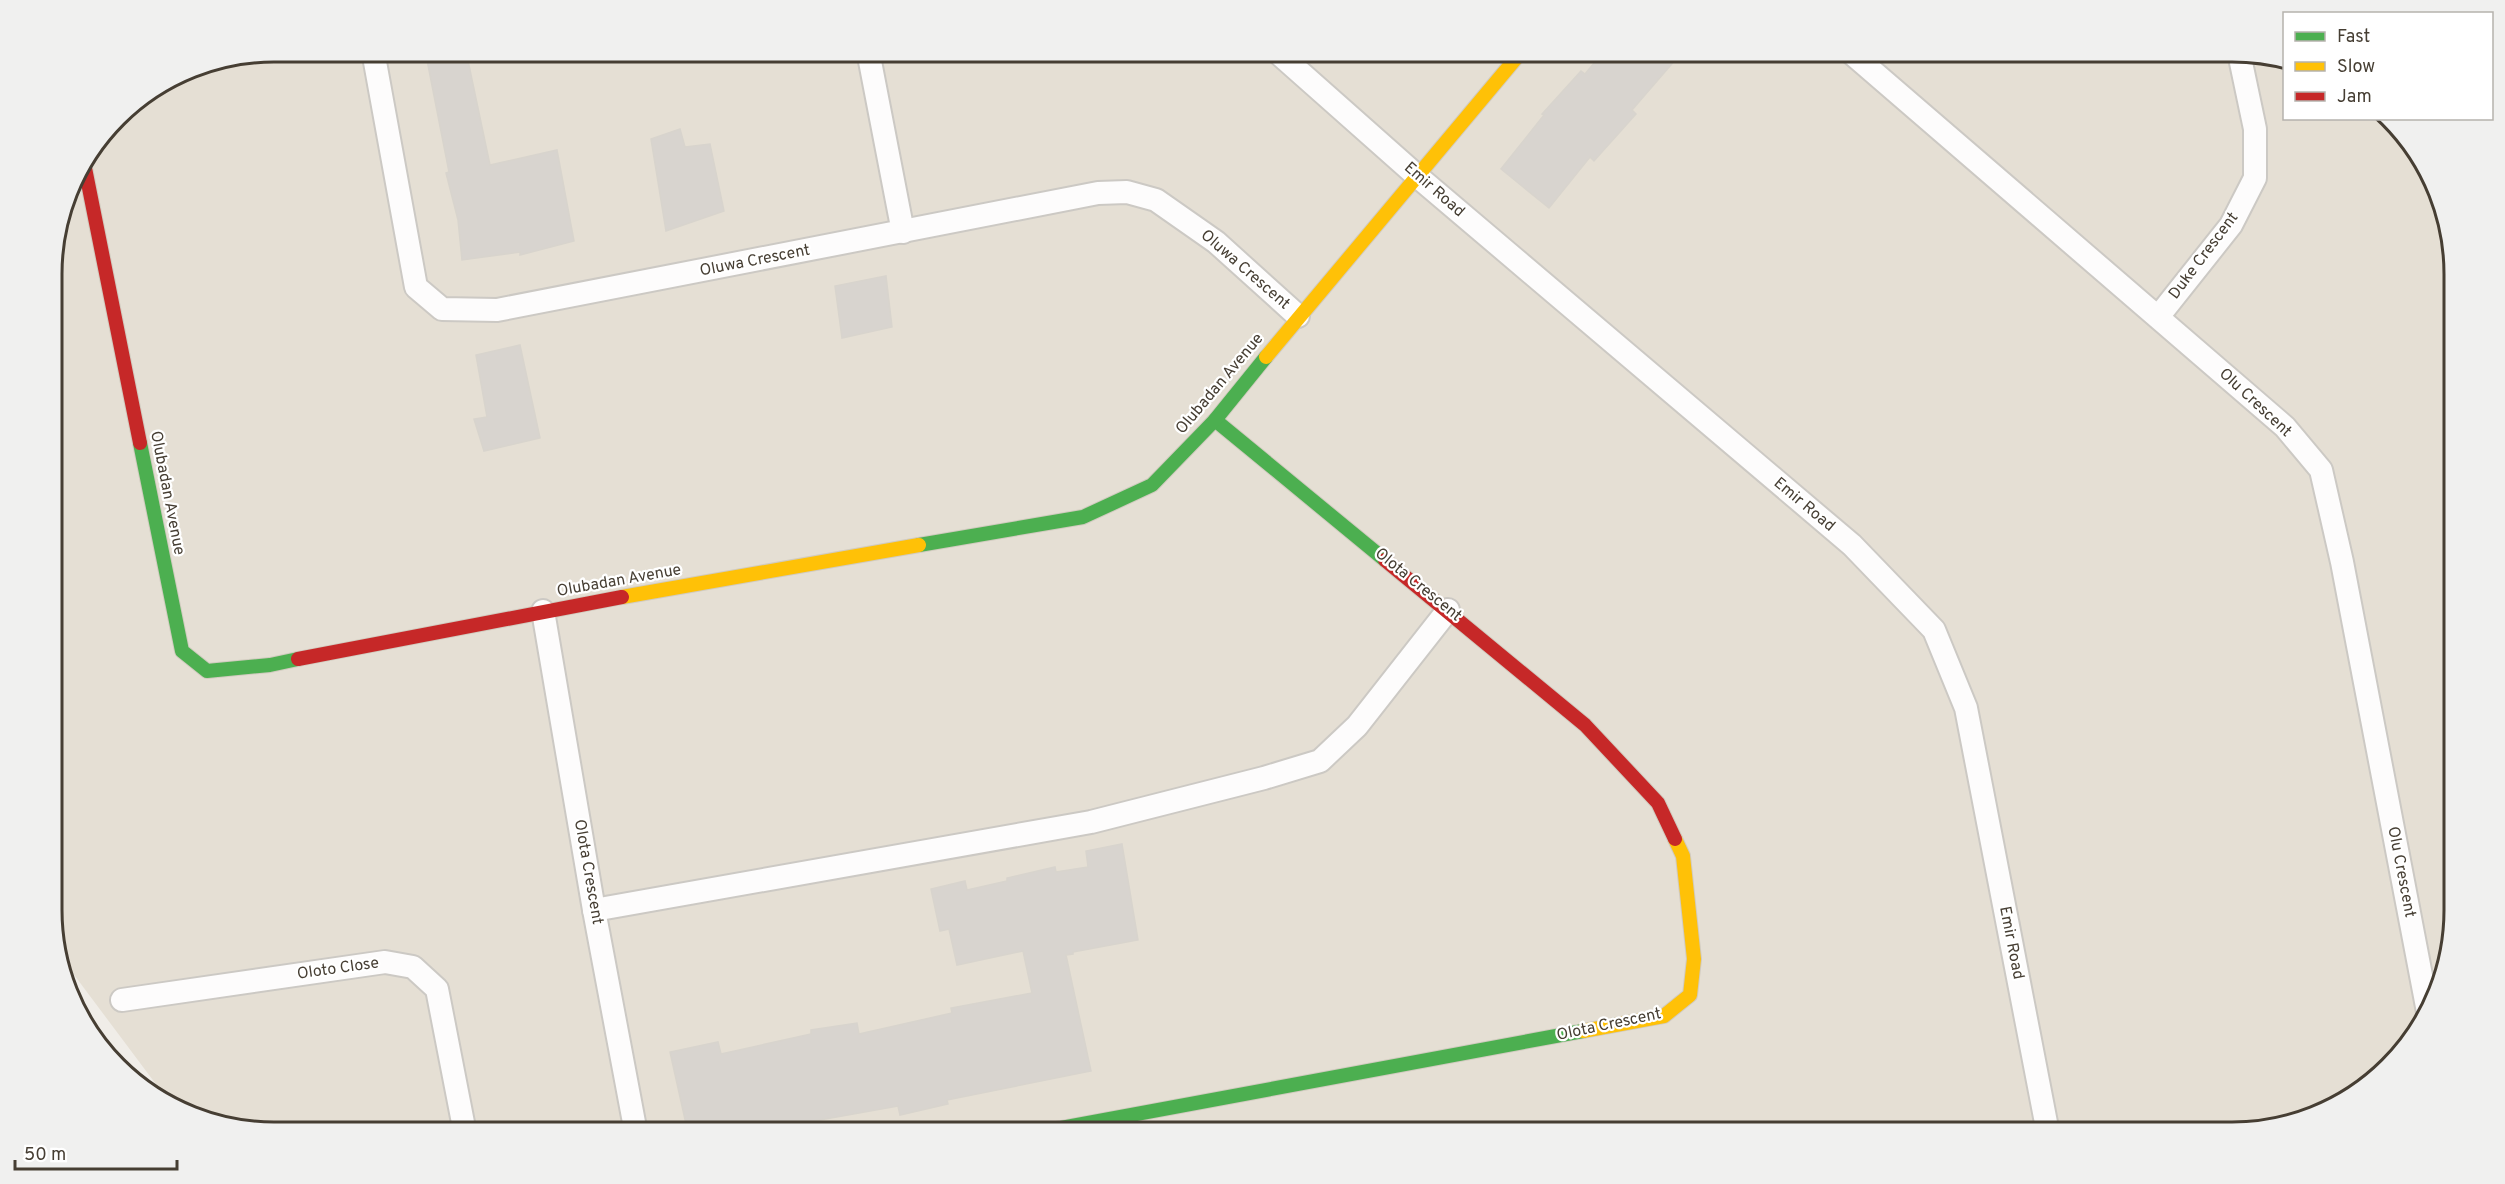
<svg xmlns="http://www.w3.org/2000/svg" width="2505" height="1184" font-family="Overpass,sans-serif">
	<style>
		.residential { fill: #e5dfd4 }
		.building { fill: #d8d4cf; stroke: #d8d4cd; stroke-width: 1.5 }
		.lines { fill: none; stroke-linecap: round; stroke-linejoin: round }
		.street-casing { stroke: #ccc9c4; stroke-width: 26 }
		.fast-casing { stroke: #d1cbbf; stroke-width: 16 }
		.slow-casing { stroke: #d1cbbf; stroke-width: 16 }
		.jam-casing { stroke: #d1cbbf; stroke-width: 16 }
		.street { stroke: #fdfcfc; stroke-width: 22 }
		.fast { stroke: #4caf50; stroke-width: 14 }
		.slow { stroke: #ffc107; stroke-width: 14 }
		.jam { stroke: #c62828; stroke-width: 14 }
		.labels { text-anchor: middle; dominant-baseline: central; stroke-width: 4.5; stroke-linejoin: round; paint-order: stroke }
		.street-label { font-size: 16px; fill: #463e33; stroke: #fff }
		.rim { fill: none; stroke: #463e33; stroke-width: 3 }
	</style>
	<rect width="100%" height="100%" fill="#f0ede8"/>
	<polygon class="residential" points="274,51 2231,51 2284,62 2284,118 2388,119 2408,138 2437,189 2452,245 2454,911 2437,996 2408,1046 2355,1095 2303,1121 2246,1133 274,1133 188,1116 173,1107 60,956 53,940 52,259 74,175 127,106 189,68"/>
	<g class="building">
		<polygon points="461,51 466,51 490,165 557,150 574,241 520,255 520,252 462,260 458,220 446,173 449,172 427,60"/>
		<polygon points="1604,51 1683,51 1632,110 1636,114 1594,161 1590,157 1549,208 1501,169 1544,115 1542,114 1581,71 1585,74"/>
		<polygon points="680,129 685,147 710,144 724,211 666,231 651,139"/>
		<polygon points="886,276 892,327 842,338 835,286"/>
		<polygon points="520,345 540,438 484,451 474,419 487,417 476,355"/>
		<polygon points="1122,844 1138,940 1073,952 1073,954 1066,955 1091,1071 947,1100 948,1104 900,1115 898,1106 803,1123 803,1126 772,1133 754,1133 753,1124 714,1133 688,1133 670,1052 718,1042 721,1054 811,1034 811,1030 857,1023 859,1034 952,1013 951,1008 1032,993 1023,951 957,965 949,929 940,931 931,889 965,881 967,890 1007,881 1007,878 1055,867 1056,872 1088,867 1086,851"/>
	</g>
	<g class="lines">
		<g class="street-casing">
			<g id="street">
				<polyline points="373,51 416,287 442,309 497,310 1098,193 1127,192 1156,200 1216,242 1298,316"/>
				<polyline points="868,51 903,232"/>
				<polyline points="1276,51 1417,176 1852,545 1934,630 1966,708 2048,1133"/>
				<polyline points="1849,51 2285,427 2321,470 2342,562 2428,1012"/>
				<polyline points="2158,317 2231,225 2255,178 2255,129 2239,53"/>
				<polyline points="543,611 594,910 636,1133"/>
				<polyline points="594,910 1091,822 1264,778 1320,761 1357,726 1448,610"/>
				<polyline points="122,1000 385,962 413,967 437,989 465,1133"/>
			</g>
		</g>
		<g class="fast-casing">
			<g id="fast">
				<polyline points="1215,420 1385,560"/>
				<polyline points="140,443 182,651 207,671 270,665 298,659"/>
				<polyline points="919,545 1083,517 1152,485 1215,420 1266,357"/>
				<polyline points="1034,1133 1583,1031"/>
			</g>
		</g>
		<g class="slow-casing">
			<g id="slow">
				<polyline points="1266,357 1522,51"/>
				<polyline points="622,597 919,545"/>
				<polyline points="1583,1031 1664,1016 1690,995 1694,959 1683,856 1675,839"/>
			</g>
		</g>
		<g class="jam-casing">
			<g id="jam">
				<polyline points="84,163 140,443"/>
				<polyline points="1385,560 1585,725 1658,803 1675,839"/>
				<polyline points="298,659 622,597"/>
			</g>
		</g>
		<use href="#street" class="street"/>
		<use href="#fast" class="fast"/>
		<use href="#slow" class="slow"/>
		<use href="#jam" class="jam"/>
	</g>
	<g class="labels">
		<g class="street-label">
			<text transform="translate(1434 190) rotate(41)">Emir Road</text>
			<text transform="translate(2204 256) rotate(-53)">Duke Crescent</text>
			<text transform="translate(755 261) rotate(-11)">Oluwa Crescent</text>
			<text transform="translate(1245 270) rotate(41)">Oluwa Crescent</text>
			<text transform="translate(1220 384) rotate(-50)">Olubadan Avenue</text>
			<text transform="translate(2255 403) rotate(43)">Olu Crescent</text>
			<text transform="translate(167 493) rotate(79)">Olubadan Avenue</text>
			<text transform="translate(1804 505) rotate(40)">Emir Road</text>
			<text transform="translate(619 581) rotate(-10)">Olubadan Avenue</text>
			<text transform="translate(1418 585) rotate(39)">Olota Crescent</text>
			<text transform="translate(588 872) rotate(80)">Olota Crescent</text>
			<text transform="translate(2401 872) rotate(79)">Olu Crescent</text>
			<text transform="translate(2011 943) rotate(79)">Emir Road</text>
			<text transform="translate(338 969) rotate(-8)">Oloto Close</text>
			<text transform="translate(1609 1025) rotate(-12)">Olota Crescent</text>
		</g>
	</g>
	<path d="M0 0H2505V1184H0ZM274 62H2232A212 212 0 0 1 2444 274V910A212 212 0 0 1 2232 1122H274A212 212 0 0 1 62 910V274A212 212 0 0 1 274 62Z" fill="#f0f0ef" fill-rule="evenodd"/>
	<path class="rim" d="M274 62H2232A212 212 0 0 1 2444 274V910A212 212 0 0 1 2232 1122H274A212 212 0 0 1 62 910V274A212 212 0 0 1 274 62Z"/>
	<rect x="2283" y="12" width="210" height="108" fill="#ffffff" stroke="#b5b2ad" stroke-width="1.5"/>
	<rect x="2295" y="32" width="30" height="9" fill="#4caf50" stroke="#b5b2ad" stroke-width="1.5"/>
	<text x="2337" y="42" font-size="18" fill="#463e33">Fast</text>
	<rect x="2295" y="62" width="30" height="9" fill="#ffc107" stroke="#b5b2ad" stroke-width="1.5"/>
	<text x="2337" y="72" font-size="18" fill="#463e33">Slow</text>
	<rect x="2295" y="92" width="30" height="9" fill="#c62828" stroke="#b5b2ad" stroke-width="1.5"/>
	<text x="2337" y="102" font-size="18" fill="#463e33">Jam</text>
	<path d="M15 1160v9h162v-9" fill="none" stroke="#463e33" stroke-width="3"/>
	<text x="24" y="1160" font-size="18" fill="#463e33" stroke="#ffffff" stroke-width="4.5" paint-order="stroke">50 m</text>
</svg>
